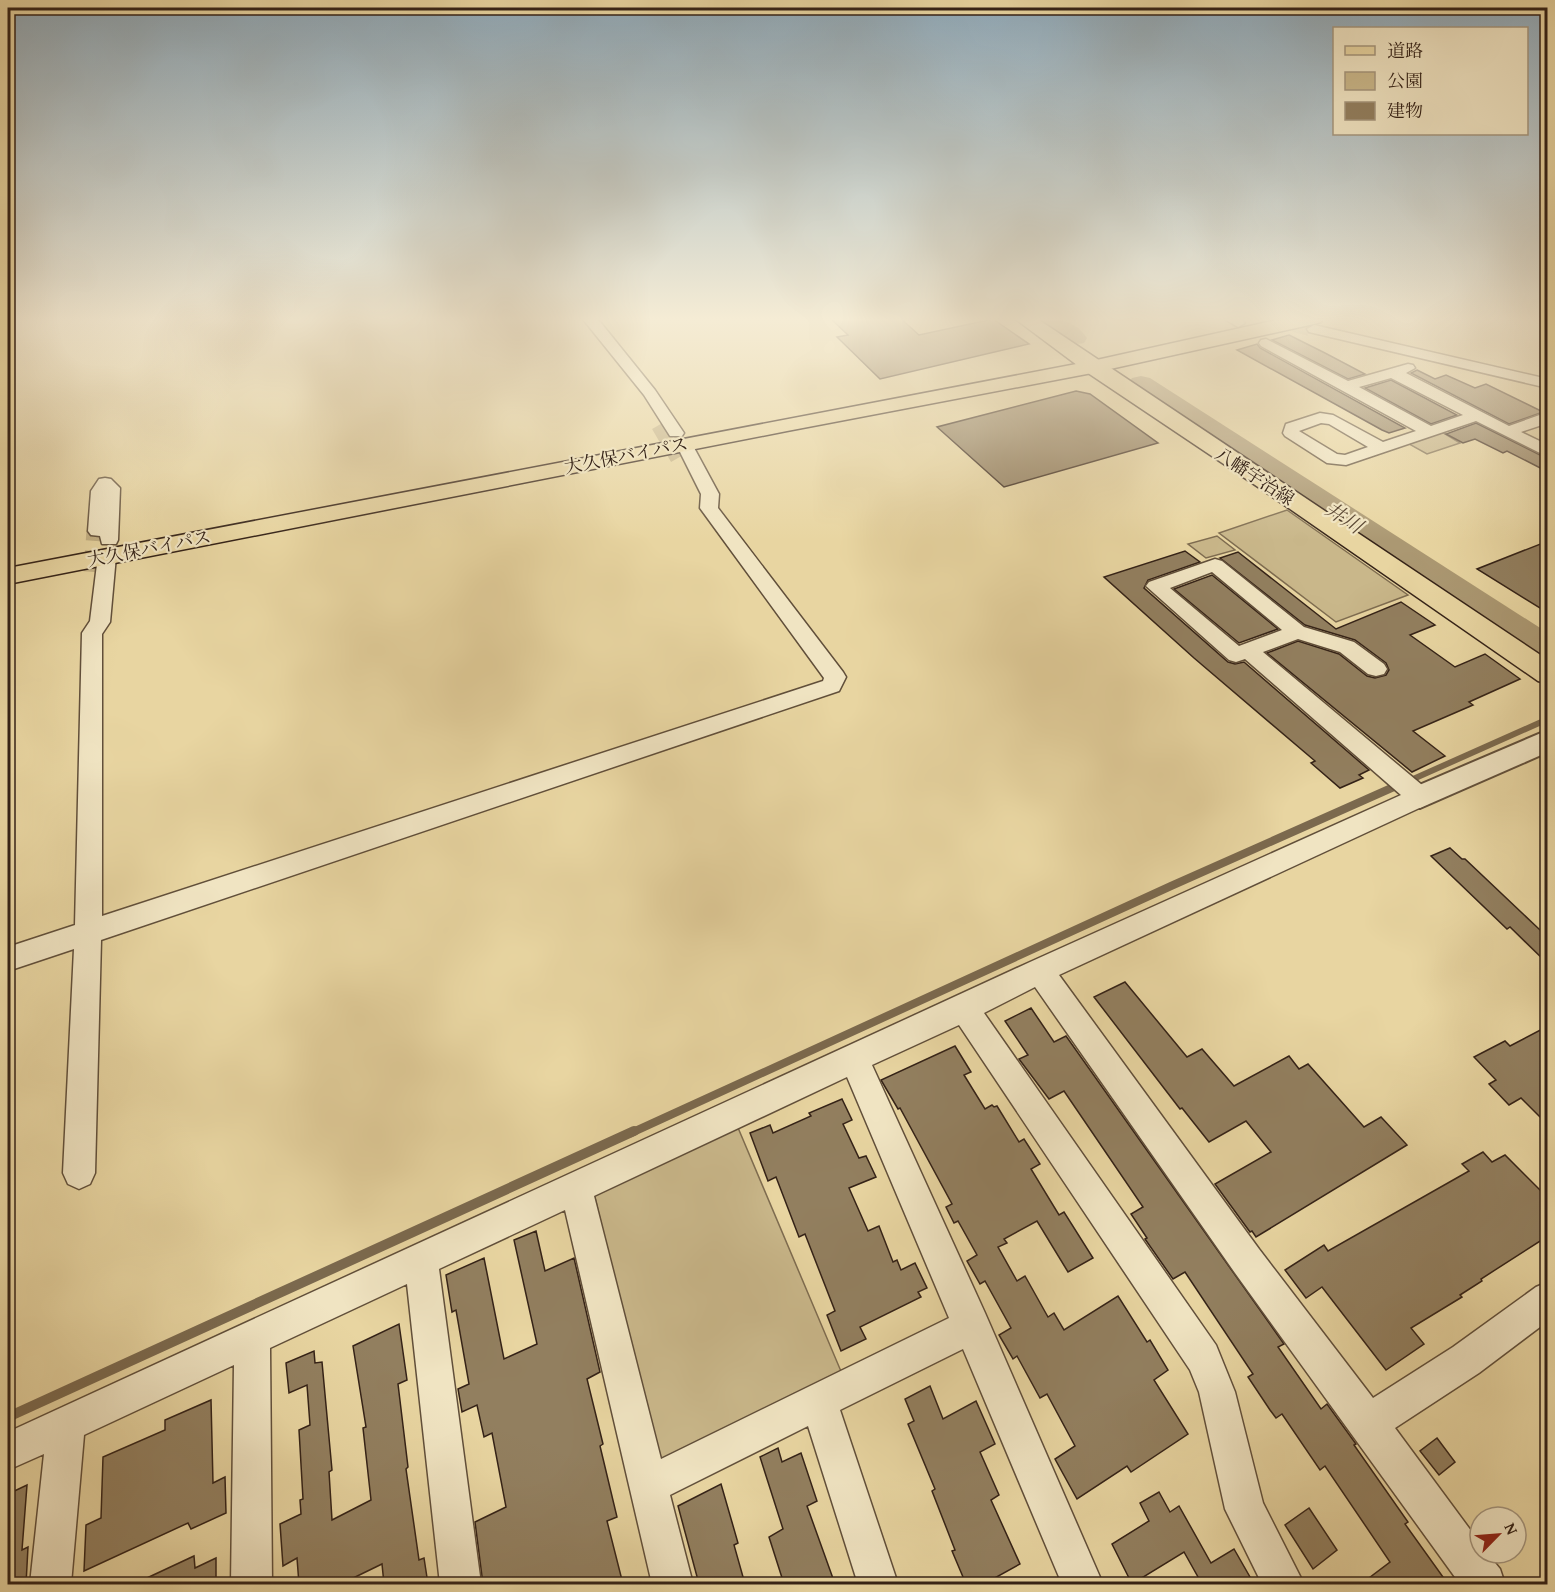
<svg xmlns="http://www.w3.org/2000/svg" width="1555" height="1592" font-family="'Gentium Book Plus','Noto Serif JP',serif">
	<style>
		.green { fill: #c9b78a; stroke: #7e6c50; stroke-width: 1.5 }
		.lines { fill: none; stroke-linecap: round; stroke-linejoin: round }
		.stream-far2 { stroke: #7b694e; stroke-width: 6 }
		.stream-far1 { stroke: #7b694e; stroke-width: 8 }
		.stream { stroke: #7b694e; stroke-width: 10 }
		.river { fill: #ab9872; fill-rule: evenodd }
		.building { fill: #927f5f; stroke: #342217; stroke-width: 1.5 }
		.minor-tunnel-far1 { stroke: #c4b185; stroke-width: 16; stroke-dasharray: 16 8; stroke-linecap: butt }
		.minor-tunnel { stroke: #c4b185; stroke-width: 21; stroke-dasharray: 21 10; stroke-linecap: butt }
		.minor-casing { stroke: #614f3a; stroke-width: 3 }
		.tertiary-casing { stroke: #614f3a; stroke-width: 4 }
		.primary-casing { stroke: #342217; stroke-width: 3 }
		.trunk-casing { stroke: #342217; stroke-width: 3 }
		.minor { fill: #f0e4c2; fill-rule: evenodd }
		.tertiary { fill: #f0e4c2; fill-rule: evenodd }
		.primary { fill: #e8d5a1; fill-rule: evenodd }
		.trunk { fill: #e8d5a1; fill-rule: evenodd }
		.labels { text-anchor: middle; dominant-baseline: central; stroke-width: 4.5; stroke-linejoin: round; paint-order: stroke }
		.far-street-label { font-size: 18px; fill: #342217; stroke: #f0e4c2 }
		.far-water-label { font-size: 20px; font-style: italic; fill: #5e4b37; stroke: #f0e4c2 }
	</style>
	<rect width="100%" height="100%" fill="#e8d5a1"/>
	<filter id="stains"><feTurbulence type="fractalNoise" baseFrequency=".00333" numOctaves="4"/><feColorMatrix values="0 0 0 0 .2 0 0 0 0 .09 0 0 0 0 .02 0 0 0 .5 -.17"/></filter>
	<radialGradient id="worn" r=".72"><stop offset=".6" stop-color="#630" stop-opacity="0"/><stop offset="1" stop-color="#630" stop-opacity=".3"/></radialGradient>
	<g class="green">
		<polygon points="1442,432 1460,443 1427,454 1409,444"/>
		<polygon points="1287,510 1408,595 1336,622 1219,533"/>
		<polygon points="1217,536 1235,550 1206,558 1188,544"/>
		<polygon points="736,1123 843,1376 657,1461 593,1189"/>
	</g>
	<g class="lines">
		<polyline class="stream-far2" points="1402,784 1548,719"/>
		<polyline class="stream-far1" points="631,1133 1171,886 1405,782"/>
		<polyline class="stream" points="8,1417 634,1131"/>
		<g class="river">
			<path d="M 1034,318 C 1055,318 1074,319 1087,338 L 1084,343 C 1067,347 1044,332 1034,318 Z"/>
			<polygon points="1141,376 1150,378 1548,633 1548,662 1535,659 1132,390 1128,384 1132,378"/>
		</g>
	</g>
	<g class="building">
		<polygon points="830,318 900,318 919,335 993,319 1029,344 880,379 837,337 848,335"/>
		<polygon points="1289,335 1325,353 1365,374 1348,379 1272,340"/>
		<polygon points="1257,344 1260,348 1405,428 1389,433 1382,430 1237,350"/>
		<polygon points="1417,370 1435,379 1446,375 1475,388 1486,384 1543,412 1509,424 1411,373"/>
		<polygon points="1391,380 1457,415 1431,424 1365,388"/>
		<polygon points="1076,391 1090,394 1158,443 1004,487 937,427"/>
		<polygon points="1476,423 1548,459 1548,472 1507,451 1503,453 1475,439 1463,443 1446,434"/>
		<polygon points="1548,541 1548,613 1477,569"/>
		<polygon points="1185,551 1200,562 1148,580 1144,588 1228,662 1235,664 1244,662 1369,770 1359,775 1363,778 1340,788 1311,763 1315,761 1194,658 1104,577"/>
		<polygon points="1238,552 1336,629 1401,602 1435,625 1410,635 1455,667 1485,654 1520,679 1469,702 1473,705 1413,731 1445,756 1412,772 1267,653 1298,641 1339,654 1367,676 1375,678 1386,675 1389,670 1386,663 1355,640 1305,625 1220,558"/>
		<polygon points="1212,575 1278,629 1239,643 1174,589"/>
		<polygon points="1450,848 1462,859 1465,859 1540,930 1548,927 1548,964 1510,927 1507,929 1431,856"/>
		<polygon points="1125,982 1187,1057 1202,1049 1234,1086 1289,1056 1299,1069 1308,1064 1364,1127 1381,1117 1407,1145 1256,1237 1252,1231 1250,1232 1215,1184 1271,1152 1246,1121 1209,1142 1182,1108 1180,1109 1094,997"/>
		<polygon points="1031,1008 1054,1042 1066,1036 1284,1344 1278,1347 1321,1409 1327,1404 1356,1444 1354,1445 1408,1522 1405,1524 1448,1584 1361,1584 1390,1562 1325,1466 1320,1470 1282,1414 1276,1418 1270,1410 1248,1377 1253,1374 1185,1272 1173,1279 1145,1239 1147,1238 1131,1214 1143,1207 1064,1091 1049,1099 1019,1059 1028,1055 1005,1021"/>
		<polygon points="1548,1026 1548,1125 1521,1098 1509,1105 1489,1084 1496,1080 1474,1057 1505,1041 1510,1046"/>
		<polygon points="955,1046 971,1072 964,1075 985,1109 992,1105 994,1107 997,1106 1019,1142 1024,1139 1040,1164 1031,1169 1059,1215 1064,1212 1093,1258 1068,1272 1037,1221 1004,1239 1007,1243 998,1247 1017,1281 1025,1276 1048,1317 1054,1313 1064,1330 1118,1296 1147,1342 1150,1340 1168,1370 1154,1380 1188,1434 1131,1472 1127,1466 1077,1499 1055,1459 1075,1446 1047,1394 1040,1398 1017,1356 1013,1359 999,1335 1011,1328 985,1281 980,1284 967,1261 977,1255 958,1221 954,1223 946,1207 952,1204 900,1108 898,1109 881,1080"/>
		<polygon points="842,1099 852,1120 843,1124 859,1158 866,1156 876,1177 849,1188 868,1231 879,1226 893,1262 897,1260 901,1270 915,1263 927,1288 918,1292 921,1297 860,1327 866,1339 841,1351 827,1315 835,1311 805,1234 799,1237 776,1177 768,1181 750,1133 770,1125 773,1133 811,1116 809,1113"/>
		<polygon points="1483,1152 1492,1162 1505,1155 1548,1198 1548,1236 1481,1279 1482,1281 1460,1295 1462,1297 1411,1328 1424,1344 1386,1370 1322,1287 1306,1298 1285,1270 1324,1245 1328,1251 1469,1171 1462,1164"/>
		<polygon points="536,1231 545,1271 574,1258 600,1372 587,1379 603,1444 600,1446 617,1517 607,1521 623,1584 483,1584 475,1522 506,1507 492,1433 484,1437 477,1405 462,1412 458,1389 469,1384 456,1310 452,1312 446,1275 484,1258 504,1359 537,1344 514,1240"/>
		<polygon points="399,1324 407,1380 398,1384 408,1467 406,1469 419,1560 424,1558 428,1584 384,1584 382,1564 347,1581 347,1584 299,1584 297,1558 283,1566 280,1524 301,1514 300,1500 303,1499 299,1430 310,1425 307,1385 289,1393 286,1363 314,1351 315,1363 322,1362 332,1470 329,1472 332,1520 371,1500 363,1428 366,1427 353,1346"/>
		<polygon points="930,1386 943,1419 976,1401 995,1444 980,1452 999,1495 991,1500 1020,1564 984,1584 966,1584 952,1551 955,1550 932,1491 935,1489 908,1424 914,1421 905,1399"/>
		<polygon points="211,1400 213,1483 225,1477 226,1513 191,1529 188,1523 84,1571 86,1525 101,1518 103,1457 165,1430 165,1420"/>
		<polygon points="1437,1438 1455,1462 1439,1475 1420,1451"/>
		<polygon points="778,1448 782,1462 801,1453 817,1501 807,1506 835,1584 784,1584 769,1537 783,1529 760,1457"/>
		<polygon points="721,1484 738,1543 734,1545 745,1584 699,1584 678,1506"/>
		<polygon points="27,1485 22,1550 28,1547 26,1584 8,1584 8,1494"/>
		<polygon points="1159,1492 1170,1512 1179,1506 1211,1563 1234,1549 1254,1584 1202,1584 1184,1552 1132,1584 1112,1544 1149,1521 1140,1503"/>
		<polygon points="1309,1508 1337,1550 1313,1569 1285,1525"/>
		<polygon points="194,1556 195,1568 216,1558 216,1584 134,1584"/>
	</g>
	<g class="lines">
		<g class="minor-tunnel-far1">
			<polyline points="1271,318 1314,329"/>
			<polyline points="659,425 678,458"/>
		</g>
		<polyline class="minor-tunnel" points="94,572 97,531"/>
		<g class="minor-casing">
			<g id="minor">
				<polygon points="582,318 597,318 655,390 684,433 682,436 670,436 644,395"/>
				<polygon points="1223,318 1240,318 1245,323 1238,327"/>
				<polygon points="1314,325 1548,379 1548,388 1309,332 1307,329"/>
				<path d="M 1266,339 L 1348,381 L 1408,364 L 1413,365 L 1415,368 L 1406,373 L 1509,426 L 1548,412 L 1548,423 L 1521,432 L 1548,445 L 1548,457 L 1476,421 L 1346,465 L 1327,463 L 1285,436 L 1283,433 L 1286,424 L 1320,413 L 1333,415 L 1383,442 L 1416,431 L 1261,346 L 1259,343 L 1261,340 ZM 1391,378 L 1463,415 L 1431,426 L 1359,387 ZM 1321,423 L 1329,424 L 1368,447 L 1345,455 L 1337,454 L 1299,431 Z"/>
				<polygon points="684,439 692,444 719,494 718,508 843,672 846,677 839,691 101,940 95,1173 90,1184 79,1189 68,1184 63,1173 74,949 8,971 8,947 75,925 82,633 90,621 98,556 100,552 114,552 116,556 110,622 102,634 102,916 823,681 824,678 700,508 701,494 676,444"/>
				<polygon points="105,478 111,479 120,488 118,540 116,544 102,544 100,536 91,535 88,531 91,491 99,479"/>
				<path d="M 1215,559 L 1222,561 L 1304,627 L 1354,642 L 1384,664 L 1387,669 L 1384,674 L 1376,676 L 1368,674 L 1340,652 L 1298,639 L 1263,652 L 1428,790 L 1432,797 L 1428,804 L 1059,975 L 1259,1249 L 1373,1398 L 1453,1347 L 1536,1287 L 1548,1282 L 1548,1321 L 1479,1373 L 1395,1428 L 1480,1543 L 1480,1553 L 1487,1553 L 1500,1569 L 1505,1584 L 1460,1584 L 1235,1273 L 1035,987 L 984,1013 L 1216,1345 L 1235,1392 L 1263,1503 L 1304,1584 L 1262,1584 L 1225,1509 L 1199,1392 L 1190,1370 L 959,1025 L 872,1065 L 985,1313 L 1103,1584 L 1062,1584 L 963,1349 L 840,1410 L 898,1584 L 858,1584 L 808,1426 L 670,1495 L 693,1584 L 652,1584 L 565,1210 L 439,1269 L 481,1584 L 440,1584 L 407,1284 L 270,1348 L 272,1584 L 231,1584 L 234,1365 L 84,1435 L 71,1584 L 30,1584 L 44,1454 L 8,1470 L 8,1432 L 1030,962 L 1401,795 L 1245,659 L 1236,662 L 1229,660 L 1146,586 L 1149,582 ZM 1212,572 L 1282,630 L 1239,646 L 1170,588 ZM 847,1077 L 949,1318 L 661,1459 L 594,1196 Z"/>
			</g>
		</g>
		<g class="tertiary-casing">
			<polygon id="tertiary" points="1548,730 1548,752 1420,808 1410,805 1406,797 1410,789"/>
		</g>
		<g class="primary-casing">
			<polygon id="primary" points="1014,318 1036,318 1548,660 1548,684 1538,681 1267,493 1085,371"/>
		</g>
		<g class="trunk-casing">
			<polygon id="trunk" points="1286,318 1323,318 1321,322 1314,324 1092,373 787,431 8,584 8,568 1092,361"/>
		</g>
		<use href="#minor" class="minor"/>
		<use href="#tertiary" class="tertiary"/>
		<use href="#primary" class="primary"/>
		<use href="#trunk" class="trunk"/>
	</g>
	<linearGradient id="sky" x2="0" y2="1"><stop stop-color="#8fa9b9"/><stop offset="0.59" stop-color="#f5ecd5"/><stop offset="1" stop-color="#f5ecd5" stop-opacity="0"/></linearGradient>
	<rect width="1555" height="541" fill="url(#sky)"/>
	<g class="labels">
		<g class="far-street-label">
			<text transform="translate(626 455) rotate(-11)">大久保バイパス</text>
			<text transform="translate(1255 476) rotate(33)">八幡宇治線</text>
			<text transform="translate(149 548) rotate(-11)">大久保バイパス</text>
		</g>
		<g class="far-water-label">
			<text transform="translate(1344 517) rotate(33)">井川</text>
		</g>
	</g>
	<rect width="1555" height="1592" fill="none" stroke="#e8d5a1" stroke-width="30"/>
	<rect x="9" y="9" width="1537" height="1574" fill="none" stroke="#342217" stroke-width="3"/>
	<rect x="15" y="15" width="1525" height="1562" fill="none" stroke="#342217" stroke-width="1.5"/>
	<rect x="1333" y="27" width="195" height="108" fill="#f0e4c2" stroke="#a5967e" stroke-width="1.5"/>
	<rect x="1345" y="46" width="30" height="9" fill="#e8d5a1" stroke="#a5967e" stroke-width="1.5"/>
	<text x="1387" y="57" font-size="18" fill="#342217">道路</text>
	<rect x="1345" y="72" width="30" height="18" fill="#c9b78a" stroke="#a5967e" stroke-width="1.5"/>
	<text x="1387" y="87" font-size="18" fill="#342217">公園</text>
	<rect x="1345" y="102" width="30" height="18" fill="#927f5f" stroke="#a5967e" stroke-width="1.5"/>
	<text x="1387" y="117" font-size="18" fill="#342217">建物</text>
	<g transform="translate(1498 1535) rotate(65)"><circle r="28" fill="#f0e4c2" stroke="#a5967e" stroke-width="1.5"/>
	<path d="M0-4.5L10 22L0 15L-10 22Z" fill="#8f2418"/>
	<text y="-9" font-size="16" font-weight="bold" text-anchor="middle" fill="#342217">N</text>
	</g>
	<rect width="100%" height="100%" filter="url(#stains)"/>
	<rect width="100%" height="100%" fill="url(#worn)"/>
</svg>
